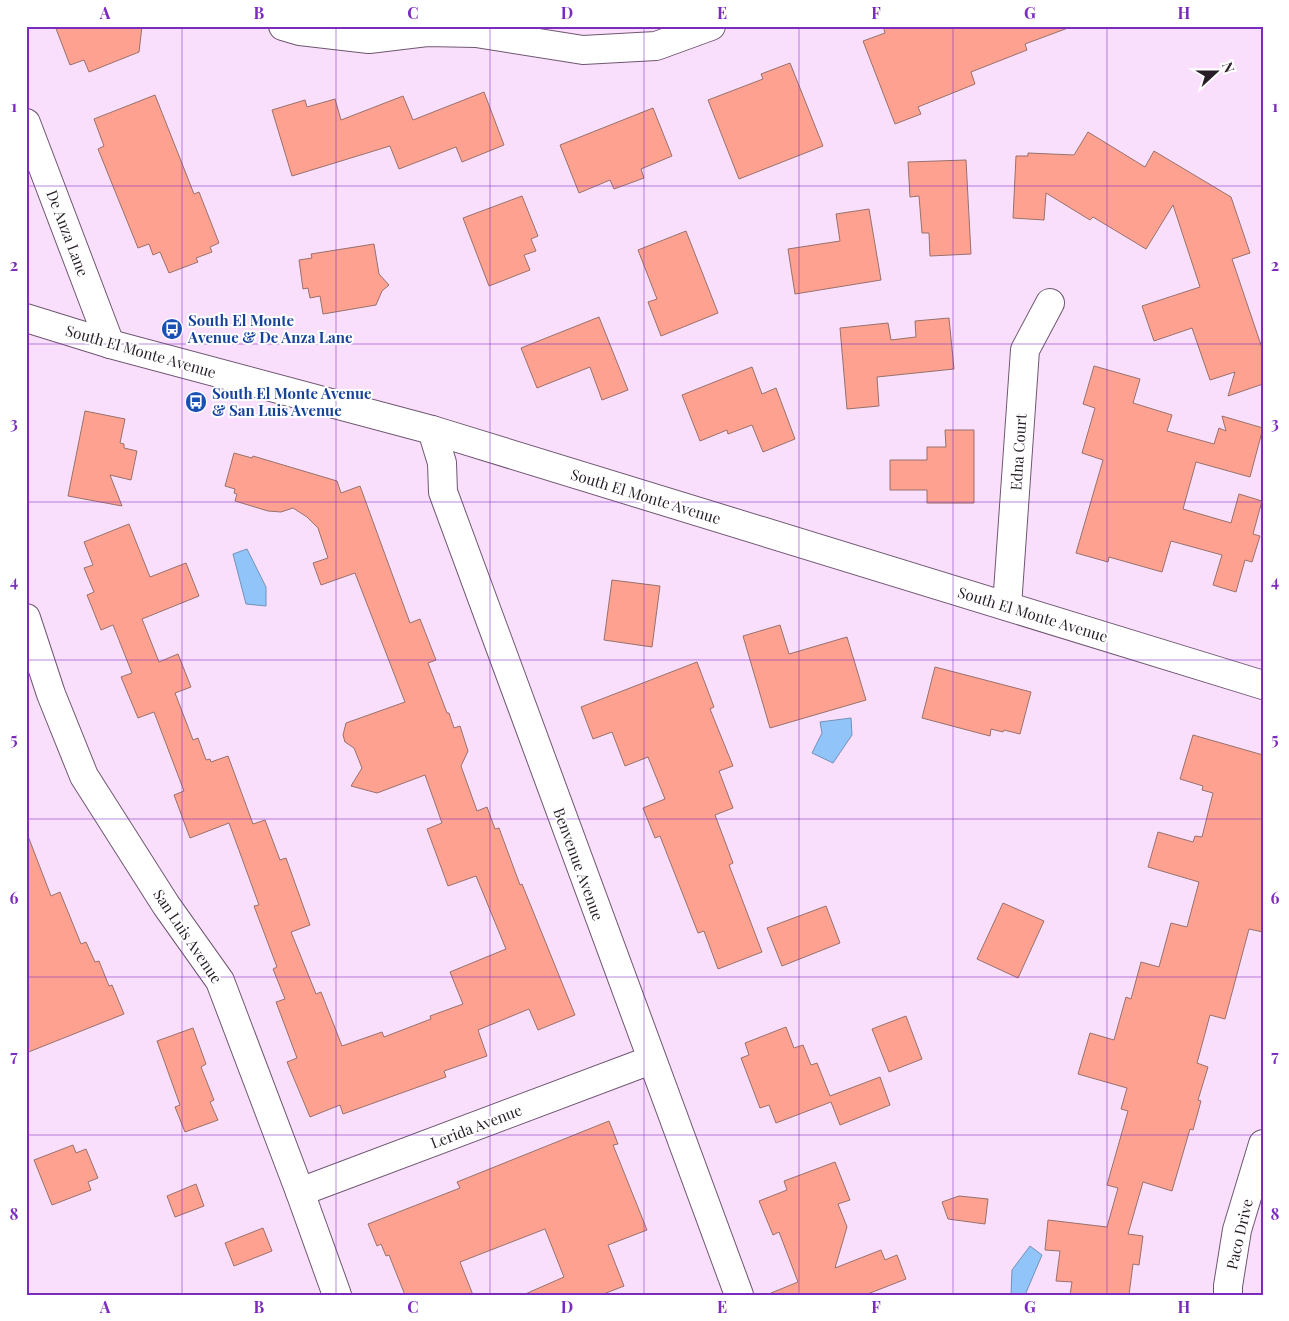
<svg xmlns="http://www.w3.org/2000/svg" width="1289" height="1321" font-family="'Playfair Display',serif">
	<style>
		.water { fill: #91c4f8; stroke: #7192b9 }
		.building { fill: #fea191; stroke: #97716b }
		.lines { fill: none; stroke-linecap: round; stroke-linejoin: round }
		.minor-casing { stroke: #6f5771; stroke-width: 30 }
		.major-casing { stroke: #6f5771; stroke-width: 30 }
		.minor { stroke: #fff; stroke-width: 28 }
		.major { stroke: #fff; stroke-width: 28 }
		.grid { fill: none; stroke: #7b2cbf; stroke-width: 1; stroke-opacity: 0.55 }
		.labels { text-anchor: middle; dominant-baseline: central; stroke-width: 4; stroke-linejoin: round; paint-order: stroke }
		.street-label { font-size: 15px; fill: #271d27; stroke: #fff }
		.transit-label { font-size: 15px; font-weight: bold; fill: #164399; stroke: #fff; text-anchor: start }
		.neatline { fill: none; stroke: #7b2cbf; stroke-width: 2 }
		.grid-label { font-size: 16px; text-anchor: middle; font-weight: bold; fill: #7b2cbf }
	</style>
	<rect width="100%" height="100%" fill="#fadffd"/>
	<g class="water">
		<polygon points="247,549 266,587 266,606 246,604 233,554"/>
		<polygon points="851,718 852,735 833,763 812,753 822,733 820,722"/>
		<polygon points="1030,1246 1042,1255 1025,1295 1011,1295 1012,1270"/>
	</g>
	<g class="building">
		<polygon points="55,26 142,26 139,52 89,72 84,60 70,65"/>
		<polygon points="883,26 1067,26 1068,28 1025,44 1027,50 971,72 975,84 918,107 921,114 895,124 863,41 885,33"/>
		<polygon points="790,63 823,146 739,179 708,100 763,79 761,74"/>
		<polygon points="484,92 504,145 462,162 456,147 399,169 390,146 292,176 272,110 305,100 307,107 335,99 341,120 403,96 413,120"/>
		<polygon points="155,95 194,194 199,192 219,243 210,247 212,252 196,258 198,262 169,273 160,252 153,255 149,244 138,248 98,149 104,146 94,119"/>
		<polygon points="653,108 672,156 641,169 644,178 614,189 610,180 579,193 560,145"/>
		<polygon points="1088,132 1145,167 1154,151 1231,197 1250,253 1232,259 1263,351 1263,384 1228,396 1235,372 1210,380 1192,328 1154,341 1142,306 1200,287 1173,205 1146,249 1093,217 1090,220 1046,193 1044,220 1013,218 1016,156 1028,156 1028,153 1074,155"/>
		<polygon points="966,160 971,254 930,256 929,233 922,233 919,196 910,197 908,162"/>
		<polygon points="522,196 538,236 531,239 536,251 524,255 530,270 489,286 463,218"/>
		<polygon points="869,209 881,280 795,294 788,249 840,241 836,214"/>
		<polygon points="686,231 718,313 661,336 648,302 657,299 638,250"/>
		<polygon points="374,244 379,274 389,285 382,291 376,305 323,314 320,296 310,298 308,288 303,289 299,260 312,258 311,254"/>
		<polygon points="599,317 628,390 602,400 590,367 537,388 521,348"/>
		<polygon points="949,318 954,369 877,377 879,406 847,409 840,328 888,323 891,340 916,337 915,321"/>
		<polygon points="1094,366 1140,379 1133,403 1172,415 1167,431 1214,444 1219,428 1226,431 1222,416 1263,428 1250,477 1196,462 1183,509 1231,523 1239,494 1262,501 1253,534 1260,536 1252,562 1245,560 1236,592 1213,585 1222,555 1171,541 1162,572 1109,557 1108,562 1076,553 1103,460 1082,453 1095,408 1083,404"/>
		<polygon points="752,367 762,394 776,388 795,439 763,452 752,425 728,434 727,430 700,441 682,395"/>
		<polygon points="85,411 125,419 120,443 124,444 124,448 137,451 131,480 110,475 122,506 68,496"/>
		<polygon points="945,430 974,430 974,503 927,503 927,490 890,490 890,460 927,460 927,447 946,447"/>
		<polygon points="234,453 252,458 253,456 337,481 341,493 360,486 410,623 420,619 436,660 428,663 447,713 449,713 454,728 460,726 468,751 461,766 477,811 487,807 495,829 499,828 520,885 522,884 575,1015 538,1030 529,1009 478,1030 487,1056 444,1071 446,1077 343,1114 340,1105 310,1117 287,1062 297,1058 276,1002 285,999 273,969 277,967 254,906 259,905 229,823 190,838 174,795 184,791 154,712 138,718 121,677 132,673 113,625 101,630 87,595 94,592 84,568 93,565 84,542 129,524 150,577 186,563 199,596 142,619 159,662 178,654 191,687 175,693 193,740 198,738 206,760 210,759 211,762 228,756 253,824 265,820 280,860 286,858 310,925 291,932 316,994 321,992 342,1046 382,1032 384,1037 431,1019 430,1016 463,1004 450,972 506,949 476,876 448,886 427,829 442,823 425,775 377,793 351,786 362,768 354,748 345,742 343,735 346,723 405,702 355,573 321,585 313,563 328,558 318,528 307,517 293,508 281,512 268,511 235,501 237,494 234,493 235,489 225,486"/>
		<polygon points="612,580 660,586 652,647 604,640"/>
		<polygon points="780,625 789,654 847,637 866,700 770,728 743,636"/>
		<polygon points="697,662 714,707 710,709 733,766 719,771 733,808 715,815 733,863 729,865 762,952 718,969 704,931 698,933 660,836 655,838 643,808 665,799 648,757 625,766 612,732 593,739 581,707"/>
		<polygon points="935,667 1031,692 1020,734 1004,730 1003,732 991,729 990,736 922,718"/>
		<polygon points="1193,735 1263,755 1263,932 1249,929 1225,1019 1210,1015 1197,1063 1208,1067 1198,1100 1201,1101 1193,1130 1190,1129 1172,1191 1143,1182 1128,1234 1143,1236 1139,1265 1133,1264 1129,1295 1070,1295 1072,1282 1056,1281 1060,1251 1045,1250 1048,1220 1107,1227 1118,1188 1107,1185 1128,1111 1121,1109 1127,1088 1078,1074 1090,1033 1114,1040 1126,997 1131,999 1141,962 1159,967 1171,923 1187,927 1199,882 1148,867 1158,832 1193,842 1195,836 1202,837 1213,793 1202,790 1203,786 1180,779"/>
		<polygon points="26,836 28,836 51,896 60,892 81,944 86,942 95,962 99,961 109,986 112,985 124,1014 26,1053"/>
		<polygon points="1003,903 1044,921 1018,978 977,959"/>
		<polygon points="826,906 840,943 782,966 767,928"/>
		<polygon points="906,1016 922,1059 889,1072 872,1029"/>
		<polygon points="786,1027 794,1048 803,1045 811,1065 817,1063 830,1096 880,1077 890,1105 840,1125 831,1102 776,1123 769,1105 760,1108 741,1058 749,1055 745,1043"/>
		<polygon points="193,1028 206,1064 201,1067 214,1100 210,1102 218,1120 185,1132 175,1107 180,1105 157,1041"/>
		<polygon points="609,1121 618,1144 613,1145 647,1230 608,1245 624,1286 601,1295 523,1295 564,1277 545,1229 460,1262 473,1295 405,1295 389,1255 386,1256 381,1244 377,1246 368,1224 460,1188 457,1182"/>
		<polygon points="73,1145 76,1153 86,1149 98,1178 88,1182 91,1190 52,1205 34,1160"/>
		<polygon points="835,1162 850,1200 838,1204 847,1227 835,1268 881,1250 885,1260 897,1255 906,1279 865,1295 771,1295 771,1293 798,1282 779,1232 773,1235 759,1201 787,1190 784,1181"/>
		<polygon points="196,1184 204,1206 175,1217 167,1196"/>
		<polygon points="959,1196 988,1199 985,1224 948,1219 942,1202"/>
		<polygon points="263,1228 272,1251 234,1266 225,1243"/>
	</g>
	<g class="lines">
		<g class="minor-casing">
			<g id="minor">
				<polyline points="283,26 300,31 369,39 427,32 476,33 583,50 656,46 711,26"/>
				<polyline points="26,123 110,344"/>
				<polyline points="432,430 442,463 443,492 739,1295"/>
				<polyline points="1007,606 1025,350 1050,303"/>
				<polyline points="26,618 51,694 84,776 166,905 220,981 300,1192 337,1295"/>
				<polyline points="300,1192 651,1060"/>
				<polyline points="1228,1295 1228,1286 1237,1230 1263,1144"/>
			</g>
		</g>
		<g class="major-casing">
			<polyline id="major" points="26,318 110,344 432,430 1263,685"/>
		</g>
		<use href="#minor" class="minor"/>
		<use href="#major" class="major"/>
	</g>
	<path class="grid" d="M 182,26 L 182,1295M 336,26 L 336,1295M 490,26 L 490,1295M 644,26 L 644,1295M 799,26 L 799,1295M 953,26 L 953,1295M 1107,26 L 1107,1295M 26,186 L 1263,186M 26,344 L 1263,344M 26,502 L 1263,502M 26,660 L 1263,660M 26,819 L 1263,819M 26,977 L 1263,977M 26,1135 L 1263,1135"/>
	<defs>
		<g id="bus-disc" transform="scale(1.125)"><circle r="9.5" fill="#1a4fb4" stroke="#fff"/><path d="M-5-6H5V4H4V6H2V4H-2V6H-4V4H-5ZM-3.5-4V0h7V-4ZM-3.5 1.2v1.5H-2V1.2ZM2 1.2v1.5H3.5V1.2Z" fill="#fff"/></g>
	</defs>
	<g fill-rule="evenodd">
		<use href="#bus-disc" x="172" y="329"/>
		<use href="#bus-disc" x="196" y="402"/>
	</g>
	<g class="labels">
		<g class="street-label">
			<text transform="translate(68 233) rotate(69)">De Anza Lane</text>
			<text transform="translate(141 351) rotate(16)">South El Monte Avenue</text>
			<text transform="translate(1018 452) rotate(-86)">Edna Court</text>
			<text transform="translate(646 496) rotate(17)">South El Monte Avenue</text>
			<text transform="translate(1033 614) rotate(17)">South El Monte Avenue</text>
			<text transform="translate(579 864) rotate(70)">Benvenue Avenue</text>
			<text transform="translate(188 936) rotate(56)">San Luis Avenue</text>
			<text transform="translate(476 1126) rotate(-21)">Lerida Avenue</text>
			<text transform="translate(1239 1234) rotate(-77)">Paco Drive</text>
		</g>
		<g class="transit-label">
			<text x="188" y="320">South El Monte<tspan x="188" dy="17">Avenue &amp; De Anza Lane</tspan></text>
			<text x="212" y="393">South El Monte Avenue<tspan x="212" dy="17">&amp; San Luis Avenue</tspan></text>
		</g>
	</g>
	<rect width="1289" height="1321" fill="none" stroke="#ffffff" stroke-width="55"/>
	<g transform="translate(1216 72) rotate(69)" stroke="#ffffff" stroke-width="4" paint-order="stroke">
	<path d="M0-4L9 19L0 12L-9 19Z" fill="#271d27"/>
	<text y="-8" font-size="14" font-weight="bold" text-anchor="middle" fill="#271d27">N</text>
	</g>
	<rect x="28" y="28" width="1234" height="1266" class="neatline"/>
	<g class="grid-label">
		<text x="105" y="19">A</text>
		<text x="259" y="19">B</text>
		<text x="413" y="19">C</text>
		<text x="567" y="19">D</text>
		<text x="722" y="19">E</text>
		<text x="876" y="19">F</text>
		<text x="1030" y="19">G</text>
		<text x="1184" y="19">H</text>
		<text x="14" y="112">1</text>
		<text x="1275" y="112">1</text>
		<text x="14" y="271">2</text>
		<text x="1275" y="271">2</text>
		<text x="14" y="429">3</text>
		<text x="1275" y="429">3</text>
		<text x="14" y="587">4</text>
		<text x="1275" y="587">4</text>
		<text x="14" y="745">5</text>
		<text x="1275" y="745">5</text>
		<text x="14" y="904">6</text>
		<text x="1275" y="904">6</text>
		<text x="14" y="1062">7</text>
		<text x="1275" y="1062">7</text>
		<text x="14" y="1220">8</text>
		<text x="1275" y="1220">8</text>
		<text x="105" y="1313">A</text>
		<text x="259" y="1313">B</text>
		<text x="413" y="1313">C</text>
		<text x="567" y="1313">D</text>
		<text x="722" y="1313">E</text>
		<text x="876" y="1313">F</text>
		<text x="1030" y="1313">G</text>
		<text x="1184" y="1313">H</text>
	</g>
</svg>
